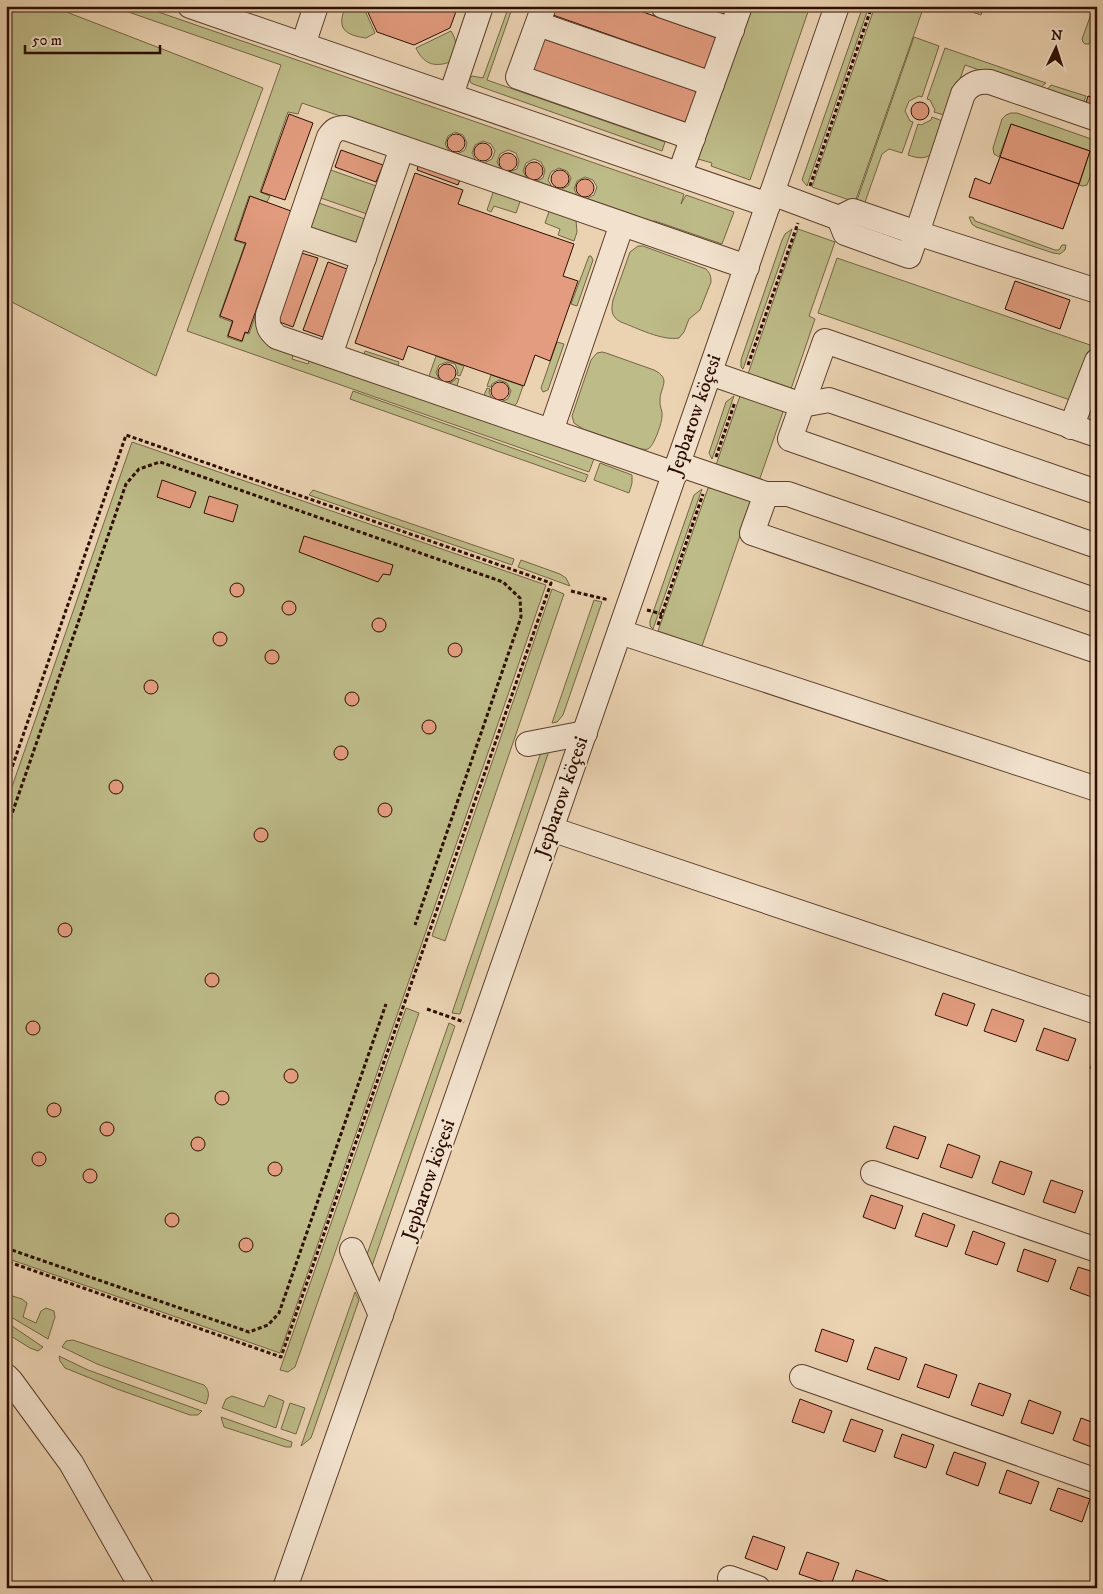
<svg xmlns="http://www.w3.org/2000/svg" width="1103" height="1594" font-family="'IM FELL DW Pica',serif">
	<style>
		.green { fill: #bdbb88; stroke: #756444 }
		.building { fill: #e39c7f; stroke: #2d0d00 }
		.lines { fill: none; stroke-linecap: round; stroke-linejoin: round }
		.minor-casing { stroke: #5c3e2c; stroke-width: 26 }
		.path { stroke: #2d0d00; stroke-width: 3; stroke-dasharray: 4 2.5; stroke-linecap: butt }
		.minor { stroke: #f2e2cd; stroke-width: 24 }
		.labels { text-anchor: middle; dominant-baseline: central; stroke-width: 4; stroke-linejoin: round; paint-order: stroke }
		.street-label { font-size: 20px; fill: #2d0d00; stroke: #f2e2cd }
	</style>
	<rect width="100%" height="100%" fill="#ebd3b2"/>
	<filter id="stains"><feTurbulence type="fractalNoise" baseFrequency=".004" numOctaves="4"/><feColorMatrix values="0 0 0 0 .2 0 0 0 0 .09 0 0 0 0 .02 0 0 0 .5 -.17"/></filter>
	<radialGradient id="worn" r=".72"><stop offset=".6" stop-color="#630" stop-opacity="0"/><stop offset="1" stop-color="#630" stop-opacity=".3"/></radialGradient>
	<g class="green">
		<polygon points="6,6 51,6 263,88 156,376 6,299"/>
		<polygon points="111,6 141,6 684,194 681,204 686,195 734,212 722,244 655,221 647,222 586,199 594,195 597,187 593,180 585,177 577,181 574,189 578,197 560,190 568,186 571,178 567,171 559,168 551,172 548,180 552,187 535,182 543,178 545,170 541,162 534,159 526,163 523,171 527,179 509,172 517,169 519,161 516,153 508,150 500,154 497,162 501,170 481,165 482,162 484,163 492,159 495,151 491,144 483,141 475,145 472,153 476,161 479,162 478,164 457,154 465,150 467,143 463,135 455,132 448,136 445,144 451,154 302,103 298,114 288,112 260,192 270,196 267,202 249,196 234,240 245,244 219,317 232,322 227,337 242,342 245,333 249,334 256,314 258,315 295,350 292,359 308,364 311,356 595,456 589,472 187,331 281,65"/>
		<path d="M 346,6 L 363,6 L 375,33 L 366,38 C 344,35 336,28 346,6 Z"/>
		<polygon points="509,6 513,6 487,80 665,142 662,151 473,84 470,82 470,78 472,76 483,78"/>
		<polygon points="751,6 810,6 750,180 711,166 712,163 698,159"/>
		<polygon points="863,6 869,6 807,186 802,180"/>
		<polygon points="875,6 924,6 855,202 812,187"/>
		<polygon points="954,6 984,6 981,15"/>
		<path d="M 1094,6 L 1097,6 C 1097,19 1098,34 1089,44 L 1085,44 L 1083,42 L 1082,39 Z"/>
		<path d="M 451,31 C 458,42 457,51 450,62 C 433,68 423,63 416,48 Z"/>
		<polygon points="914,37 939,46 922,97 919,96 909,101 905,111 910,121 913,122 902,153 889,149 882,154 864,205 856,203"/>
		<polygon points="945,48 1046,83 1041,87 1033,89 965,65 947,116 934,112 935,110 930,100 927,99"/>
		<polygon points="1051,85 1086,96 1082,106 1047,90"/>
		<polygon points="1011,113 1017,113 1097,141 1097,159 1087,185 1083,186 1079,185 1090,151 1011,124 999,157 994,154 993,148 1002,119 1006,115"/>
		<path d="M 932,117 L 945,122 L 933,153 C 925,160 917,158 908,155 L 918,124 L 921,125 L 931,120 Z"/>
		<polygon points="325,168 379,187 370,215 315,196"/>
		<polygon points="495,187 522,196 516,213 494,206 491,212 487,210"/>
		<polygon points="313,201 368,220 359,240 355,243 311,230 307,217"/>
		<polygon points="551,206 576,220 577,232 574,241 558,235 560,229 545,223"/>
		<polygon points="969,217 973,217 975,221 978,222 1055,250 1059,250 1062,245 1066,245 1065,250 1060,254 1053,253 976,227 972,224"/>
		<polygon points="792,229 743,369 741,367 741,360 782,240 785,234"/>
		<polygon points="798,229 835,242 809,316 815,319 791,389 748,374"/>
		<path d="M 638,246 L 643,246 L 706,269 C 710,273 711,276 711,282 L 700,310 L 689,319 L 684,332 L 679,338 C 662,341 637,328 621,322 C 611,317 611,310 613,300 L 630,252 Z"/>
		<polygon points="589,256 591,256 593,260 577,306 571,304"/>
		<polygon points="837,258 1096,347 1073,401 818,313"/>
		<polygon points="557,342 564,344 548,390 543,392 541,388"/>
		<polygon points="365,351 399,362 397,369 363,357"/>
		<path d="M 602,352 L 606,353 L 654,370 C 672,379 660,387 660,400 C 659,406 663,411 662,416 C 662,423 654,446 648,449 C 646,450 643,449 641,449 L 583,429 L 574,423 L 572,416 L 574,410 L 591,360 L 597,353 Z"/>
		<polygon points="436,356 464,366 460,376 457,375 458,372 455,364 447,362 439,365 436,373 440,381 448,384 455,380 456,378 459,379 456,389 428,379"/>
		<polygon points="491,375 523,386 517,403 513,407 483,398 487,388 490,389 489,392 492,399 500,402 508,399 511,391 507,383 499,380 492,384 491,387 487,386"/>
		<polygon points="353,391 588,475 585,482 350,399"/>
		<polygon points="734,396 712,459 709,453 726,402"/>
		<polygon points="740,396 784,409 759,481 716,465"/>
		<polygon points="132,442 546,585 280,1353 6,1258 6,804"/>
		<polygon points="600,463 632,475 632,483 629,493 594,480"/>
		<polygon points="708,488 712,488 752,501 702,646 658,631"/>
		<polygon points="702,489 653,629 650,626 650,621 694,495"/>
		<polygon points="313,490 514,559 512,565 309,495"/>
		<polygon points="521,560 560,574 566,578 570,586 518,567"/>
		<polygon points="552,589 564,594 445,941 432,936"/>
		<polygon points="594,600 602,602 563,715 557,722 552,723"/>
		<polygon points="549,751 460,1014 452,1013 541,752"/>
		<polygon points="406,1008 419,1013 295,1367 288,1372 280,1370"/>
		<polygon points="449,1023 455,1026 372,1266 367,1266 365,1260"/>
		<polygon points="355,1292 359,1300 311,1438 301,1446"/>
		<polygon points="6,1294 22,1299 27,1303 23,1317 36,1323 41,1311 46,1308 54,1311 55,1317 48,1339 6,1314"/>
		<polygon points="6,1322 43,1347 38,1351 30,1348 6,1333"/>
		<path d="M 73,1340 L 204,1385 C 210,1391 209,1396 206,1404 L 97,1364 L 62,1347 L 66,1341 Z"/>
		<polygon points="59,1356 88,1370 202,1411 198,1415 190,1415 117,1389 65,1368 60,1361"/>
		<polygon points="269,1395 284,1401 276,1428 222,1408 226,1399 232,1396 264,1407"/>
		<polygon points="290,1403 305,1408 296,1434 281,1429"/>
		<polygon points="221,1417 292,1442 291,1447 286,1447 224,1427"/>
	</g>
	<g class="building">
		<polygon points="365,6 458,6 450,28 414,45 377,32"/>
		<polygon points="556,6 626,6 717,38 706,69 553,15"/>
		<polygon points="544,39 698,92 688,123 533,70"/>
		<polygon points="1088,96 1097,99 1095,109 1085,106"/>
		<circle cx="920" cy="111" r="9"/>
		<polygon points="289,114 313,123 285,200 261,192"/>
		<polygon points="1011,124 1090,151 1079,184 1000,157"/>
		<circle cx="456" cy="143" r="9"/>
		<circle cx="483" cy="152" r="9"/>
		<polygon points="341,150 383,165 376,182 335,167"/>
		<circle cx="508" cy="162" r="9"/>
		<polygon points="1000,157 1079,184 1063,229 969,197 975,178 990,184"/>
		<circle cx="534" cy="171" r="9"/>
		<polygon points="419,163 461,177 458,185 417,170"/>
		<circle cx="560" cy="179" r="9"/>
		<polygon points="415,173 463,190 458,204 574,244 563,276 578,281 550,361 535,355 524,386 408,346 403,360 355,343"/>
		<circle cx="585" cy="188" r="9"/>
		<polygon points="250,196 291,211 248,333 245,332 242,341 228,336 233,321 220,316 246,243 235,240"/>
		<polygon points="298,252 318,258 293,327 274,320"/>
		<polygon points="328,262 347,269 323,337 303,330"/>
		<polygon points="1015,281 1070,300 1060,329 1005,309"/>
		<circle cx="447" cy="373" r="9"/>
		<circle cx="500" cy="391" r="9"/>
		<polygon points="162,480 196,492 190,508 157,497"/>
		<polygon points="209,496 238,505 233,522 204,513"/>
		<polygon points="304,536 393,565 390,575 383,574 378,582 299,552"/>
		<circle cx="237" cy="590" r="7"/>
		<circle cx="289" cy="608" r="7"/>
		<circle cx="379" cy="625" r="7"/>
		<circle cx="220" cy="639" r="7"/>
		<circle cx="455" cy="650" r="7"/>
		<circle cx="272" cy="657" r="7"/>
		<circle cx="151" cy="687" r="7"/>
		<circle cx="352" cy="699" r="7"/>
		<circle cx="429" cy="727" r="7"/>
		<circle cx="341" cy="753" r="7"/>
		<circle cx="116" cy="787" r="7"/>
		<circle cx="385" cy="810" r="7"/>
		<circle cx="261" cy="835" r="7"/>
		<circle cx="65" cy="930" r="7"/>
		<circle cx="212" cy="980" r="7"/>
		<polygon points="943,993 975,1004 967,1026 935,1015"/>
		<polygon points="992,1009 1024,1020 1016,1042 984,1031"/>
		<circle cx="33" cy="1028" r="7"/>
		<polygon points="1044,1028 1076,1039 1068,1061 1036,1050"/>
		<polygon points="1097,1050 1097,1071 1090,1068"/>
		<circle cx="291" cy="1076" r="7"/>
		<circle cx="222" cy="1098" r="7"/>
		<circle cx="54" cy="1110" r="7"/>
		<circle cx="107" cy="1129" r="7"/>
		<polygon points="894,1126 926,1137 918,1159 886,1148"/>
		<circle cx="198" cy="1144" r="7"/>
		<polygon points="948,1144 980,1156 972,1178 940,1167"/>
		<circle cx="39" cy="1159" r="7"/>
		<polygon points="1000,1161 1032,1172 1024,1195 992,1183"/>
		<circle cx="275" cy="1169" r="7"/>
		<circle cx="90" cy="1176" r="7"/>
		<polygon points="1051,1180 1083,1191 1075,1213 1043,1202"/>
		<polygon points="871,1195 903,1206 895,1229 863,1217"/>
		<polygon points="923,1213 955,1225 947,1247 915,1236"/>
		<circle cx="172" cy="1220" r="7"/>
		<polygon points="973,1231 1005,1243 997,1265 965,1254"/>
		<circle cx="246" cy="1245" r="7"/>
		<polygon points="1024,1249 1056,1260 1048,1282 1017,1271"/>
		<polygon points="1078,1267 1097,1273 1097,1299 1070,1289"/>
		<polygon points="822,1329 854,1340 847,1362 815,1351"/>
		<polygon points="875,1347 907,1358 899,1380 867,1369"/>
		<polygon points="925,1364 957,1375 949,1398 917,1387"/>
		<polygon points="979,1383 1011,1394 1003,1416 971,1405"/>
		<polygon points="800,1399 832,1411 824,1433 792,1422"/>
		<polygon points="1029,1400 1061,1412 1053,1434 1021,1423"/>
		<polygon points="1081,1418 1097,1424 1097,1449 1073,1440"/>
		<polygon points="851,1419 883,1430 875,1452 843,1441"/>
		<polygon points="902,1434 934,1445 926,1468 894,1457"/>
		<polygon points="954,1452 986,1463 978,1486 946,1474"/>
		<polygon points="1007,1470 1039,1482 1031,1504 999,1493"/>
		<polygon points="1058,1488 1090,1499 1082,1522 1050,1510"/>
		<polygon points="753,1536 785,1547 777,1570 745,1558"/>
		<polygon points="807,1552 839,1563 831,1585 799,1574"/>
		<polygon points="856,1570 888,1581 885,1588 850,1588"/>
	</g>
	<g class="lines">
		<g class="minor-casing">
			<g id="minor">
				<polyline points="190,6 768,205"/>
				<polyline points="544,6 518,77 693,138"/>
				<polyline points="663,6 732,30"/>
				<polyline points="538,24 712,84"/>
				<polyline points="303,45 316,6"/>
				<polyline points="451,95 481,6"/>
				<polyline points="680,173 740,6"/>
				<path d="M 772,193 L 839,218 L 853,211 L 917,233 L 963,94 C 970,84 977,81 990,82 L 1097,119"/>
				<polyline points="839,218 845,233 909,256 917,233 1097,291"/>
				<polyline points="296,235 364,258"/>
				<polyline points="330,355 402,148"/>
				<polyline points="710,373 802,405 829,400 1097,492"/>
				<polyline points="1071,427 1097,361"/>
				<polyline points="551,431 622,224"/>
				<polyline points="1097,435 825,341 790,439 1097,546"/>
				<polyline points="678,464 766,494 788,494 1097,601"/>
				<path d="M 675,474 L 277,337 C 269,330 267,326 268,315 L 329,137 C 334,130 337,128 345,128 L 747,267"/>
				<polyline points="766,494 752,533 1097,651"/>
				<polyline points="620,632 1097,789"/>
				<polyline points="528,744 585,733"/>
				<polyline points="551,829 1097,1012"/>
				<polyline points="873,1173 1097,1250"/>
				<polyline points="352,1250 381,1315"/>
				<polyline points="6,1376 11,1381 71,1463 142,1588"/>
				<polyline points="802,1377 1097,1481"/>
				<polyline points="730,1578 758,1588"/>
				<polyline points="285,1588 551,829 837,6"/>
			</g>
		</g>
		<g class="path">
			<polyline points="810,186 872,6"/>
			<polyline points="748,365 798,223"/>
			<polyline points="716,457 735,402"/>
			<polyline points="571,591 609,600"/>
			<polyline points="647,610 662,614"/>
			<polyline points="658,625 703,494"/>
			<polyline points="6,785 126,435 551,583 281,1357 6,1261"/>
			<polyline points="6,831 126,484 139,469 160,462 503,582 520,598 521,617 415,925"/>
			<polyline points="427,1009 464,1022"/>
			<polyline points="6,1248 249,1332 268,1325 279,1313 386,1004"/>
		</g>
		<use href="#minor" class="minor"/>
	</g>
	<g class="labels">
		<g class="street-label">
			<text transform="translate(695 415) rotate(-71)">Jepbarow köçesi</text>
			<text transform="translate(562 797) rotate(-71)">Jepbarow köçesi</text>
			<text transform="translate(429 1180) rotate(-71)">Jepbarow köçesi</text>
		</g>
	</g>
	<rect width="1103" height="1594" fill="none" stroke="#ebd3b2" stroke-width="25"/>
	<rect x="8" y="8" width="1088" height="1579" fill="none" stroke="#2d0d00" stroke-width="2.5"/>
	<rect x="12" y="12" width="1078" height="1569" fill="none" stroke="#2d0d00"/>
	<g transform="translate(1056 48) rotate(4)" stroke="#f2e2cd" stroke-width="4" paint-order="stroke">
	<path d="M0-4L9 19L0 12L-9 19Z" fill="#2d0d00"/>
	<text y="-8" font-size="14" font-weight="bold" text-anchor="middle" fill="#2d0d00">N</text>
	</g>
	<path d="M25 45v8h135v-8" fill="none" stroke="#2d0d00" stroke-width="2.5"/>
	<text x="32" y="45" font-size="15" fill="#2d0d00" stroke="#f2e2cd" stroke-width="4" paint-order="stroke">50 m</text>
	<rect width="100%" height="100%" filter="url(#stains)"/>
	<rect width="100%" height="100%" fill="url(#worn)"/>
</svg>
